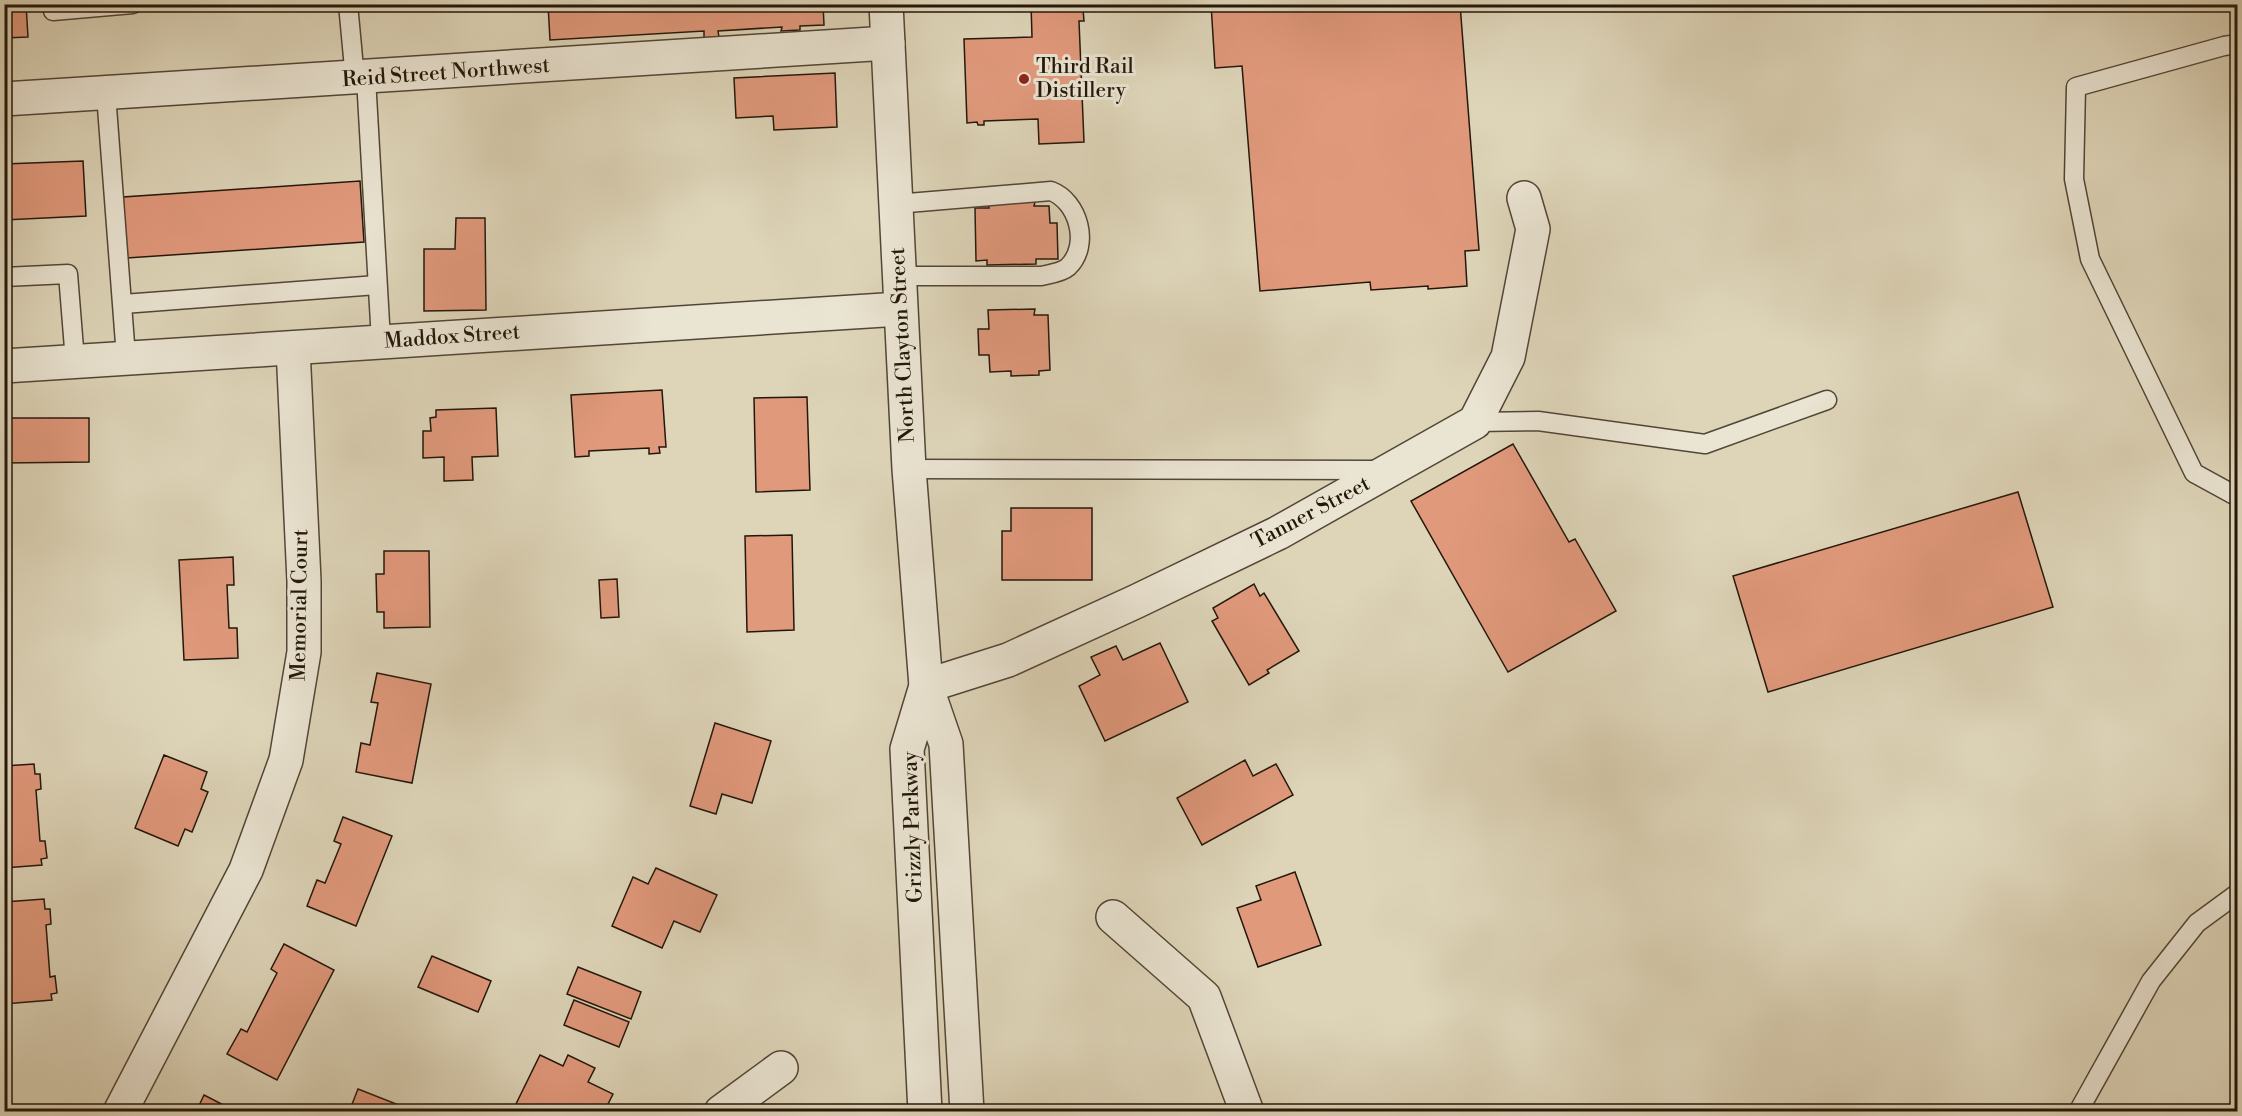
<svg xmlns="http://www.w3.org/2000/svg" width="2242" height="1116" font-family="'Libre Bodoni',serif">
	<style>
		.building { fill: #e1997c; stroke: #23170b; stroke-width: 1.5 }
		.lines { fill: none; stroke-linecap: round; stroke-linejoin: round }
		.service-casing { stroke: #524636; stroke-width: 21 }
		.minor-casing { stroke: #524636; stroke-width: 36 }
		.tertiary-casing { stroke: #524636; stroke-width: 36 }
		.service { stroke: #eae4d2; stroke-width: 18 }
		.minor { stroke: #eae4d2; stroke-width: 33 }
		.tertiary { stroke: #eae4d2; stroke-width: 33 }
		.poi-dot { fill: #8f2418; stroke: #eae4d2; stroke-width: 2 }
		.labels { text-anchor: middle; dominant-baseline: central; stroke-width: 6; stroke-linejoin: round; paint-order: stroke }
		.poi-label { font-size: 21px; fill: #23170b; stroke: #eae4d2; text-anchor: start }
		.street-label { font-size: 21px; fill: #23170b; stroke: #eae4d2 }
	</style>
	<rect width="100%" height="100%" fill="#ded5b9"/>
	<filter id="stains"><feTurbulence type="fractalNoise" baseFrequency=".00333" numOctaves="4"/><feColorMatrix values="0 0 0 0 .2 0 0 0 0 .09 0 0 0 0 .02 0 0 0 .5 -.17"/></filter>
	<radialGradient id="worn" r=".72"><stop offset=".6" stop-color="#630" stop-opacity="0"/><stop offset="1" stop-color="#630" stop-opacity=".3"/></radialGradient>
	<g class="building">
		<polygon points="4,4 26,4 28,37 4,38"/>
		<polygon points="548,4 823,4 824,25 800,26 800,30 781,31 782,27 718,31 719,37 704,38 704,31 550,40"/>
		<polygon points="1031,4 1078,4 1079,9 1083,9 1084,21 1079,21 1084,142 1039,144 1038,119 984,121 984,125 978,125 977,122 967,123 964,39 1032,37"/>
		<polygon points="1211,4 1460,4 1479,250 1465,251 1467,286 1428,289 1428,286 1371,290 1370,282 1260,291 1242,66 1215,68"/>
		<polygon points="835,73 837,127 774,130 773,116 736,118 734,78"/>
		<polygon points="83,161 86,216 4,220 4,164"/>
		<polygon points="360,181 364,242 127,258 123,197"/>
		<polygon points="1035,202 1034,206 1049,206 1050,223 1057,223 1058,259 1036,259 1036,264 987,265 987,260 976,261 975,208 989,208 988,203"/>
		<polygon points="456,218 485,218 486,310 424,311 424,249 455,249"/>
		<polygon points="1035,309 1034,315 1048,315 1050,370 1039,371 1039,375 1011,376 1011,371 990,372 989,355 979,355 978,329 989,329 988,310"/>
		<polygon points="662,390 666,447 659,447 660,453 649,454 649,448 589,451 589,456 575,457 571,395"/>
		<polygon points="807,397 810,490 756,492 754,398"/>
		<polygon points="496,408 498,456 472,457 473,480 444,481 444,457 423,458 423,431 431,431 430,418 436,417 436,410"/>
		<polygon points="4,418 89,418 89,462 4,463"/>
		<polygon points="1513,444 1569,542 1575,539 1616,611 1508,672 1411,501"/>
		<polygon points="2018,492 2053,607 1768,692 1733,576"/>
		<polygon points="1011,508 1092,508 1092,580 1002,580 1002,531 1011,531"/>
		<polygon points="792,535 794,630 747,632 745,536"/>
		<polygon points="384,551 429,551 430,627 384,628 384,612 377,612 376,574 384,574"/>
		<polygon points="233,557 234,585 227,585 229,628 237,628 238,658 184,660 179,560"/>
		<polygon points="617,579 619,617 601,618 599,580"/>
		<polygon points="1254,584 1260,596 1264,593 1299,651 1267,670 1269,673 1249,685 1212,621 1218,618 1213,608"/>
		<polygon points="1160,643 1188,702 1105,741 1079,686 1100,675 1091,657 1116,646 1123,660"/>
		<polygon points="377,673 431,684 412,783 356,772 361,743 370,745 378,703 371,702"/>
		<polygon points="715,723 771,741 752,803 722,794 716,814 690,806"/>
		<polygon points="164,755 207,772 201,789 208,792 192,832 185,829 178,846 135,828"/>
		<polygon points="1245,760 1253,776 1276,764 1293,795 1202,845 1177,798"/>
		<polygon points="34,764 35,774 40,774 41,789 36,790 40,841 45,841 47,858 41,859 42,865 4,868 4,766"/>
		<polygon points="343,817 392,836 356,926 307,906 317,880 325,883 341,844 334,841"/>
		<polygon points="656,868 717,895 700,932 674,921 662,948 612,926 633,877 648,884"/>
		<polygon points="1295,872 1321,945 1258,967 1237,908 1261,900 1256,886"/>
		<polygon points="44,899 45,909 50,909 51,924 46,925 50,977 55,976 57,993 51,994 52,1000 4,1004 4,902"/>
		<polygon points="284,944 334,970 277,1080 227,1054 241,1029 247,1032 277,973 271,969"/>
		<polygon points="432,956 491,981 478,1012 418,987"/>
		<polygon points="578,967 641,992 631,1019 567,994"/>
		<polygon points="574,1000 629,1022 619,1047 564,1025"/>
		<polygon points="540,1055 563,1066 568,1055 595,1068 588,1082 613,1094 604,1112 532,1112 516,1104"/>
		<polygon points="358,1089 414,1111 414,1112 349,1112"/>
		<polygon points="204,1095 237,1112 196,1112"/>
	</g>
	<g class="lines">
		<g class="service-casing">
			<g id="service">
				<polyline points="348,4 355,79"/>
				<polyline points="53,11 133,4"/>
				<polyline points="2238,44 2224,46 2076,87 2074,179 2090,259 2194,473 2238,497"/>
				<polyline points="366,78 381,341"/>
				<polyline points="106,94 126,357"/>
				<path d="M 896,204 L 1051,191 C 1078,201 1091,245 1068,267 C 1061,273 1049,274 1041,276 L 899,276"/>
				<polyline points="4,277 68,274 75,361"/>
				<polyline points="123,304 377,285"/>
				<polyline points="1475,422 1538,421 1705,444 1827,400"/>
				<polyline points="909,469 1379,470"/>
				<polyline points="2078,1112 2151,981 2197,923 2238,893"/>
			</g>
		</g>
		<g class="minor-casing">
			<g id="minor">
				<polyline points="4,99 888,43"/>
				<polyline points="4,366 900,309"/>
				<polyline points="926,686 1008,660 1135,602 1278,533 1475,422 1508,357 1533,229 1524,198"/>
				<polyline points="1113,917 1204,997 1247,1112"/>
				<polyline points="120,1112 246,870 286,760 304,652 304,581 293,348"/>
				<polyline points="721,1112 781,1068"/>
			</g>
		</g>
		<g class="tertiary-casing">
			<g id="tertiary">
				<polyline points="886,4 909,469 926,686 946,744 967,1112"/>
				<polyline points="925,1112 907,749 926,686"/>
			</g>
		</g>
		<use href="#service" class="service"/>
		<use href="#minor" class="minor"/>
		<use href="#tertiary" class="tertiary"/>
	</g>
	<circle class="poi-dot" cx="1024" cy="79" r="6"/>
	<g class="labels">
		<g class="poi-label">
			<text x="1036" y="67">Third Rail<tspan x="1036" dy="24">Distillery</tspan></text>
		</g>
		<g class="street-label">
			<text transform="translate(446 73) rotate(-4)">Reid Street Northwest</text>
			<text transform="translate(452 337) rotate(-4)">Maddox Street</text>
			<text transform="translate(903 345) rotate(-93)">North Clayton Street</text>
			<text transform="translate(1311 513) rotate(-28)">Tanner Street</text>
			<text transform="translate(300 605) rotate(-89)">Memorial Court</text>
			<text transform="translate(913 827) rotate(-92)">Grizzly Parkway</text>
		</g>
	</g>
	<rect width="2242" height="1116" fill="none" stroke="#ded5b9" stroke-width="24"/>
	<rect x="6" y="6" width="2230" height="1104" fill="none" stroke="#23170b" stroke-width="3"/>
	<rect x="12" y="12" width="2218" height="1092" fill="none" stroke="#23170b" stroke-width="1.5"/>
	<rect width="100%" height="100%" filter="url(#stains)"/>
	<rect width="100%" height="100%" fill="url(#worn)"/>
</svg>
